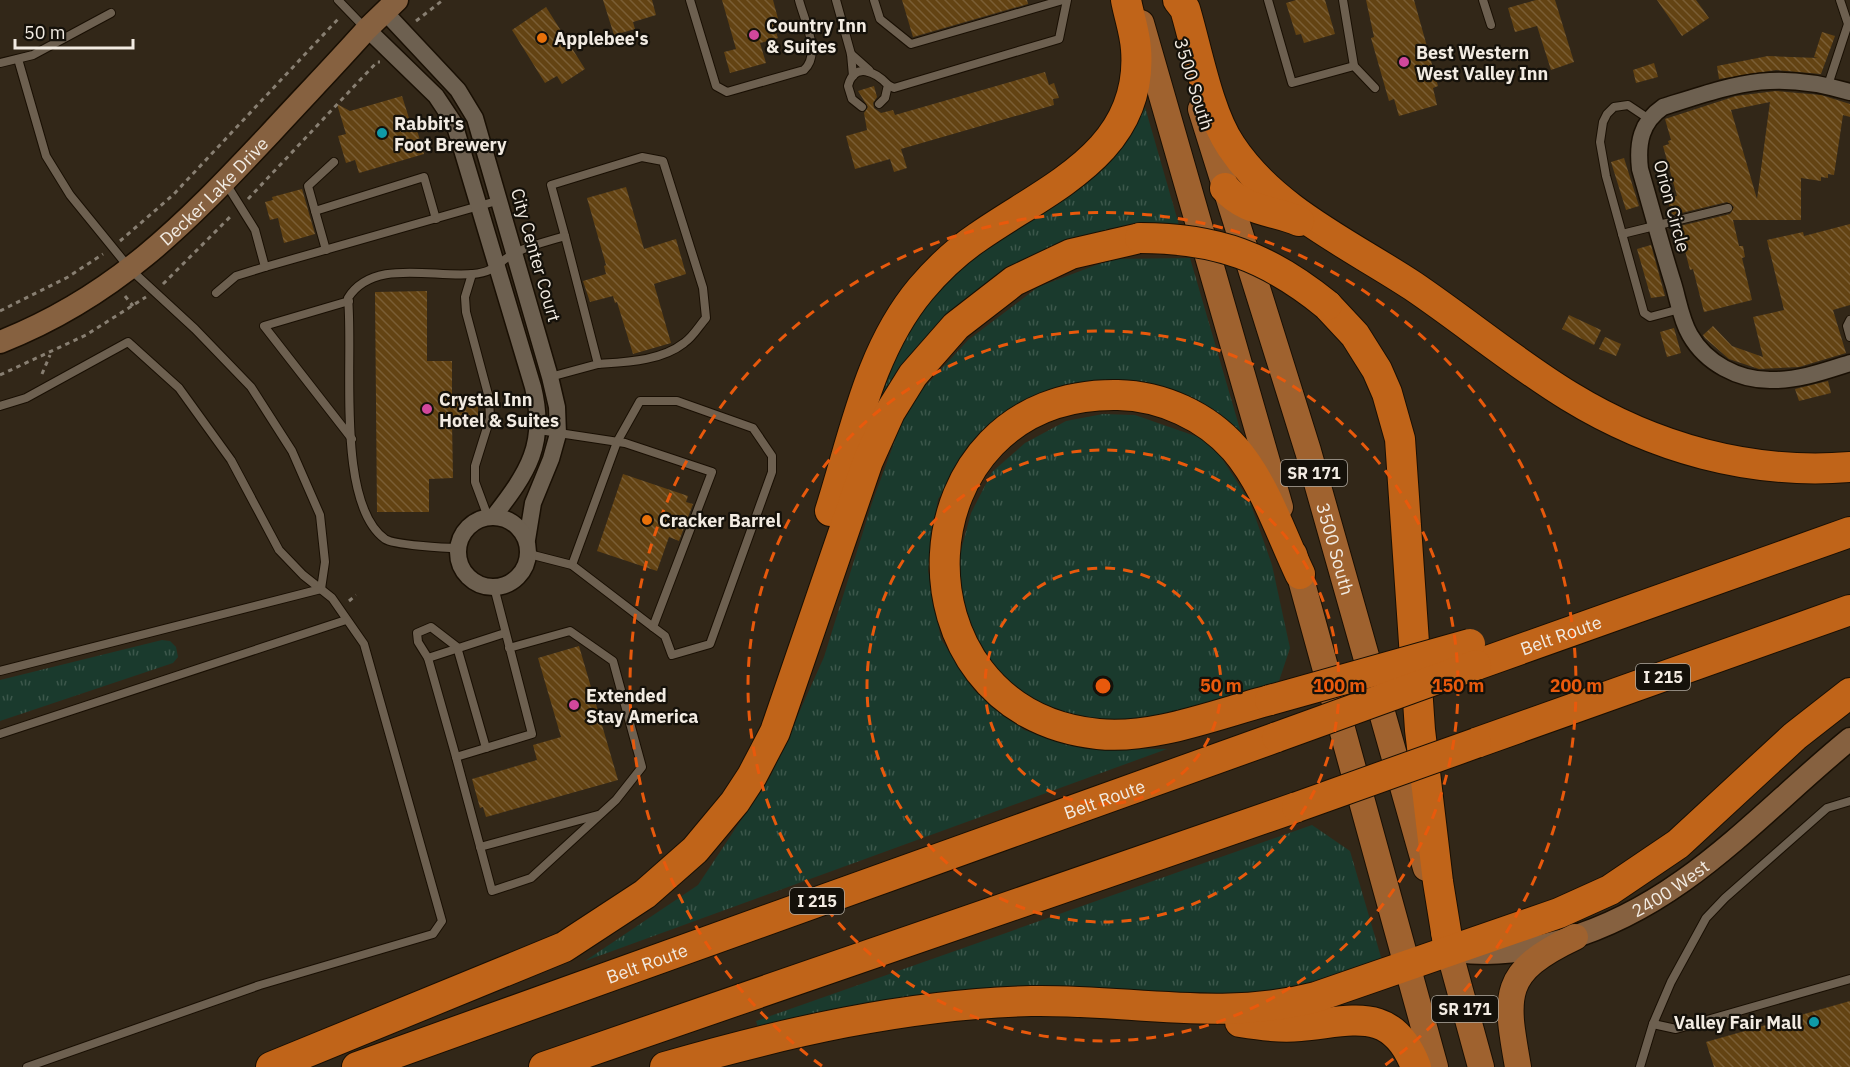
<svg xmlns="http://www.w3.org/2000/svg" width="1850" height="1067" font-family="'IBM Plex Sans',sans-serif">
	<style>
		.grass { fill: url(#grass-tufts) }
		.building { fill: url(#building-back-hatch); fill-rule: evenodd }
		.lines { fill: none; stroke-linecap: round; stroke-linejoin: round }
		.lane-casing { stroke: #190f03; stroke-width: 10 }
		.street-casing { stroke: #190f03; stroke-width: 19 }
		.secondary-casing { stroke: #190f03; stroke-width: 25 }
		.primary-casing { stroke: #190f03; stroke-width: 28 }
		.highway-casing { stroke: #190f03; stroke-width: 32 }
		.path { stroke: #887f72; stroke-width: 3; stroke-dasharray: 4.5 4.5; stroke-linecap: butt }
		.lane { stroke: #6d6050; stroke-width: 8 }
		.street { stroke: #6d6050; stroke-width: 16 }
		.secondary { stroke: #866140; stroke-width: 22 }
		.primary { stroke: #9f622f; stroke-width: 26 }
		.highway { stroke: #c06419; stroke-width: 30 }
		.highway-bridge-casing { stroke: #190f03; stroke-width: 32; stroke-linecap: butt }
		.highway-bridge { stroke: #c06419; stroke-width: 30 }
		.ring { fill: none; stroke: #e8590c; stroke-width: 3; stroke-dasharray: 10 8 }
		.hotel-dot { fill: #d1479c; stroke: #15110a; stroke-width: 2 }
		.food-dot { fill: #e8710a; stroke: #15110a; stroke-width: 2 }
		.culture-dot { fill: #0f9aa8; stroke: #15110a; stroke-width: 2 }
		.labels { text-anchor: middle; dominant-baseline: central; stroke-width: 4.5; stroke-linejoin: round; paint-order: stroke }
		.shield { fill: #15110a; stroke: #b0aaa1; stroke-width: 1.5 }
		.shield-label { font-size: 16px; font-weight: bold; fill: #f2ebe2 }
		.poi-label { font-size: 18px; font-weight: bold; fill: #f2ebe2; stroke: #15110a; text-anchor: start }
		.street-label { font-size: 18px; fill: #f2ebe2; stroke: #15110a }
		.centre { fill: #e8590c; stroke: #15110a; stroke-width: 3 }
		.ring-label { font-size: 18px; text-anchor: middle; font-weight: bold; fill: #e8590c; stroke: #15110a; stroke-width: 4.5; stroke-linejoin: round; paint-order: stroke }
	</style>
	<defs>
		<pattern id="grass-tufts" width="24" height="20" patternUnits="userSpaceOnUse" patternTransform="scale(1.5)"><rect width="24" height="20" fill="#1a3a2d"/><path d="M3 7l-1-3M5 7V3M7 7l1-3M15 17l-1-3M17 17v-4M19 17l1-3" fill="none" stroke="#3c574b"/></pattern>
		<pattern id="building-back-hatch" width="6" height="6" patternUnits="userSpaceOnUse" patternTransform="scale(1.5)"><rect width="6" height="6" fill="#634313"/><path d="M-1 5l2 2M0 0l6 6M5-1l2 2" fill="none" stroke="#7a5e35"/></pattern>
	</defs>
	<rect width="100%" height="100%" fill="#322718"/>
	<g class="grass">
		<polygon points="1145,107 1179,225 1111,228 1056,248 997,282 860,453 909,321 960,268 1025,224 1122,143"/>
		<polygon points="1190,258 1244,443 1105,384 987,436 938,499 928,571 941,639 974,690 1024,730 1087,748 1167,749 585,961 698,885 771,775 824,657 872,503 908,405 968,340 1038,287 1112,259"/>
		<polygon points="1103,414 1135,415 1201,438 1221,457 1250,502 1272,565 1290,648 1276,690 1141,725 1078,725 1030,706 980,653 956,587 960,554 971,513 992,472 1025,443 1066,421"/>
		<polygon points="162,640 170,641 176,647 178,657 173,663 0,721 0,680"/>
		<polygon points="1312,825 1350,851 1383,964 1250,1003 759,1031 756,1021"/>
	</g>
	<g class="building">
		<polygon points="603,0 652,0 656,15 633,22 635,29 614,35"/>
		<polygon points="722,0 773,0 781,30 776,32 778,38 760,43 766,63 730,73 724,52 736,49"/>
		<polygon points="902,0 1027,0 1028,4 913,37"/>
		<polygon points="1296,0 1325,0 1335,34 1304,43 1301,34 1296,35 1286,3"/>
		<polygon points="1366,0 1414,0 1438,86 1433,88 1437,105 1399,116 1394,99 1389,101 1371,38 1374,37"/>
		<polygon points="1536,0 1555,0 1574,62 1551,70 1537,26 1515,32 1508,8"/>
		<polygon points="1657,0 1696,0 1709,18 1682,36"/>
		<polygon points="546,7 585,69 562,84 557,76 545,83 512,30"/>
		<polygon points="1822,32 1835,36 1821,74 1776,70 1719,79 1717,66 1768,56 1818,58 1814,57"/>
		<polygon points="1654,63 1658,77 1636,83 1633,70"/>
		<polygon points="1045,72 1049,85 1054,83 1059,98 1053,99 1054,105 901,149 907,168 894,172 890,159 855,169 846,136 867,130 864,113 868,107 858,91 874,86 877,97 873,103 874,108 881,113 893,110 895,115"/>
		<path d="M 1776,91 L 1821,95 L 1850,104 L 1850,117 L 1843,115 L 1834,175 L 1828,174 L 1828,178 L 1821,177 L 1821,181 L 1801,178 L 1801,220 L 1733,220 L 1739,246 L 1743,246 L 1745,257 L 1742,258 L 1752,300 L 1704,312 L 1693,269 L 1690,270 L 1683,243 L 1680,244 L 1676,227 L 1730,214 L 1734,207 L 1727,202 L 1673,215 L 1671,212 L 1667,198 L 1677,196 L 1663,146 L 1669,144 L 1668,141 L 1671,140 L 1665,119 L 1736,96 ZM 1770,102 L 1757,199 L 1731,110 Z"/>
		<polygon points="402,96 413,131 417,130 424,154 359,173 355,160 346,163 338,136 346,134 337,104 350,111"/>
		<polygon points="1624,158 1639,206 1626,210 1611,162"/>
		<polygon points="626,187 644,249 676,239 686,274 654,284 671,343 633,354 617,302 615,303 613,296 590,302 583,281 606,274 604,266 606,265 587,198"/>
		<polygon points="302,189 315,234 284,243 278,218 270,220 265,202 273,200 272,197"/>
		<polygon points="1850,224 1850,305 1833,310 1846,353 1799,367 1759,369 1729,359 1705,338 1703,335 1713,326 1732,346 1763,357 1753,317 1784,310 1767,240 1803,232 1804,236"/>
		<polygon points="1651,245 1665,296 1651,298 1637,249"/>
		<polygon points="427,291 427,361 452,361 452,396 478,396 478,423 452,423 453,478 429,479 429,512 377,512 375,292"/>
		<polygon points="1569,315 1601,330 1594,345 1562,329"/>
		<polygon points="1674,328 1681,353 1667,357 1660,332"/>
		<polygon points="1605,337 1621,344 1616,356 1599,349"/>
		<polygon points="1828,381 1831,393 1799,401 1795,389"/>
		<polygon points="623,474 688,496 686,502 693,504 679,541 669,537 657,571 597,551"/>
		<polygon points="579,646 618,780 486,817 483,807 480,808 472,779 537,760 533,745 561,737 538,658"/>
		<polygon points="1850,1001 1850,1067 1714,1067 1706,1042"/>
	</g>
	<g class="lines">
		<g class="lane-casing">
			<g id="lane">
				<polyline points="338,0 366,29"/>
				<path d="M 690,0 L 716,86 L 727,92 L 804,70 C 822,54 804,20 799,0"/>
				<polyline points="836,0 851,54 853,76"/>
				<polyline points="874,0 880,19 911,44 1063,0"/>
				<polyline points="1268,0 1292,83 1354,66 1375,88"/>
				<polyline points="1343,0 1354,66"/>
				<polyline points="1483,0 1491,25"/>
				<polyline points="851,54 869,70"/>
				<polyline points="0,63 33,55 111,13"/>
				<polyline points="888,85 894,88 1059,39 1067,0"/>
				<polyline points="1828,85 1848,24 1840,0"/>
				<path d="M 862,107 L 852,99 L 848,86 C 854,61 876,72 888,85 L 885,98 L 879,104"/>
				<polyline points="1649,119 1628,105 1614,107 1607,114 1603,122 1600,142 1606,176 1644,313 1650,317 1680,309"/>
				<polyline points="334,162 308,186 315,211 424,177 436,219"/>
				<polyline points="225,182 255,230 265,267 500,200"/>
				<polyline points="315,211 326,250"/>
				<polyline points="1622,234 1728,208"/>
				<path d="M 565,236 L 551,185 L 642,157 L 663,161 L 703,288 L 706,318 C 699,326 693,337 684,343 C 661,361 627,362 598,364"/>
				<polyline points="472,274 465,297 466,312 489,398 490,418 475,466 475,482 488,517"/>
				<polyline points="216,293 236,276 265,267"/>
				<polyline points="349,301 264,326 352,439"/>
				<polyline points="1850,320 1847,326 1850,337"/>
				<polyline points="0,406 26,398 128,342 179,388 231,460 279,550 303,575 332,598 364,644 442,921 433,934 260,985 27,1067"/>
				<path d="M 458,548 C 445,548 394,545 385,539 C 335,503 354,357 348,298 C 373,258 433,278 473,274 C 497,272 499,260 517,252 C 531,245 549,241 565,236 L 598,364 L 550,377"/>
				<polyline points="529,554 572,565 653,627 712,472 625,443 539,430"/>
				<polyline points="572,565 617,442 640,401 677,401 753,428 772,456 772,472 710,644 672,655 665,636 653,627"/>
				<polyline points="494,587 532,734 456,757 492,891 531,878 616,800 642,767 613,661 570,631 509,648"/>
				<polyline points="428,658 505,633"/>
				<polyline points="0,671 321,589 325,562 320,515 292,451 251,387 195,329 131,270 70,195 46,156 18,59"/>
				<polyline points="0,734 346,620"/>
				<polyline points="456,757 428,658 418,642 417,633 431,627 457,647 486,748"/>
				<polyline points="480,847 598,815"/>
				<polyline points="1653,1024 1676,1029 1850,979"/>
				<polyline points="1640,1067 1653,1024 1671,982 1706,918 1725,898 1827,808 1850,801"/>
			</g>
		</g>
		<g class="street-casing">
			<g id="street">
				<polyline points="384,11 458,90 475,118 550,377 557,407 558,434 551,459 533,503 527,540"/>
				<path d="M 367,29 L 436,96 L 454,123 L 533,387 C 547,444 528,472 494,516"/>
				<path d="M 1850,92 C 1773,69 1736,84 1663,107 C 1641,122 1637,143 1640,169 C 1651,207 1661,245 1673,283 C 1678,299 1681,320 1690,335 C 1706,363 1738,380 1770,380 C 1797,381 1825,371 1850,363"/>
				<circle cx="493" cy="552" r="35"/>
			</g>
		</g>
		<g class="secondary-casing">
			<g id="secondary">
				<path id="s1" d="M 0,342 C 115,297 185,224 268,136 C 301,100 335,65 367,29 L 397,0"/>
				<path id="s2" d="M 1456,951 C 1496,956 1525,951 1564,940 C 1684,905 1757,815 1850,739"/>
			</g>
		</g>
		<g class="primary-casing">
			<g id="primary">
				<polyline points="1141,23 1280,507"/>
				<path id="s3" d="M 1201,109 L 1308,451 L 1426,868"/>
				<polyline points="1294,554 1435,1067"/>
				<polyline points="1444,932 1481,1067"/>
				<path d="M 1518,1067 C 1505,994 1501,972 1575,937"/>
			</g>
		</g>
		<g class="highway-casing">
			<g id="highway">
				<path d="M 1178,0 L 1185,9 C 1197,49 1208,112 1231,146 C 1273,210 1351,245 1413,286 C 1466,322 1515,363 1569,396 C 1654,448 1750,475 1850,467"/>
				<path d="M 1225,188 C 1245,211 1272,210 1299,221"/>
				<polyline points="1327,305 1355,335 1377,370 1387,393 1400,439 1420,730 1438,882 1449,950"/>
				<path d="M 830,511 C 854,436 869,351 921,289 C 938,269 957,251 978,237 C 1048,188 1144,152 1136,49 C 1135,33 1129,16 1126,0"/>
				<path id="s4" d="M 1476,665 L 1850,532"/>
				<path d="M 1270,700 C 1217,714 1152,740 1098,734 C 884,712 897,391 1118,395 C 1162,396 1206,416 1235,449 C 1265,484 1280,532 1300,574"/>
				<polyline points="1476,743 1850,610"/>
				<path d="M 1240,1022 C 1260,1025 1280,1028 1300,1026 C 1351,1022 1392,1004 1416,1067"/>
				<polyline points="271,1067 564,947 645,894 695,850 735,802 752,776 775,732 868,461 890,412 913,375 956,326 1014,281 1071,254 1140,238"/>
				<path id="s5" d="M 357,1067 L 1277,737"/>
				<polyline points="544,1067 1297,807"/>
				<path d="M 665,1067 C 783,1033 906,1004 1031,1001 C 1127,999 1221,1022 1316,997 L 1559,913 L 1610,890 L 1678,844 L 1795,736 L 1850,693"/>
			</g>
		</g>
		<g class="path">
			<polyline points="416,21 443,0"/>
			<polyline points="248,199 377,62 380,62"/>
			<polyline points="120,241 173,195 340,17"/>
			<polyline points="163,284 233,214"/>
			<polyline points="125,296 133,306"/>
			<polyline points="0,311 68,277 103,254"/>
			<polyline points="42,374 50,355"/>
			<polyline points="0,375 86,335 146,297"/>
			<polyline points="349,601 356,595"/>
		</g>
		<use href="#lane" class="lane"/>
		<use href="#street" class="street"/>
		<use href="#secondary" class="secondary"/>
		<use href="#primary" class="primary"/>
		<use href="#highway" class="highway"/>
		<g class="highway-bridge-casing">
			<g id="highway-bridge">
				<path d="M 1140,238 C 1217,238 1268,257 1327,305"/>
				<polyline points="1270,700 1470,644"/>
				<polyline points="1277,737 1476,665"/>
				<polyline points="1297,807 1476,743"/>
			</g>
		</g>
		<use href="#highway-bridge" class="highway-bridge"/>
	</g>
	<g class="ring">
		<circle cx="1103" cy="686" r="118"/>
		<circle cx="1103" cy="686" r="236"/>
		<circle cx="1103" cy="686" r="355"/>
		<path d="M822 1066A473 473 0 1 1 1384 1066"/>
	</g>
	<g class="hotel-dot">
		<circle cx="754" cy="35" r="6"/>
		<circle cx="1404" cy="62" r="6"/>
		<circle cx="427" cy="409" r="6"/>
		<circle cx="574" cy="705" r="6"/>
	</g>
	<g class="food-dot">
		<circle cx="542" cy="38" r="6"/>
		<circle cx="647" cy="520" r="6"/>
	</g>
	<g class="culture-dot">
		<circle cx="382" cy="133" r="6"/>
		<circle cx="1814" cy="1022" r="6"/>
	</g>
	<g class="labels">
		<g class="shield">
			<rect x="1281" y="460" width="66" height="26" rx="4.5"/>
			<rect x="1636" y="664" width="54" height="26" rx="4.5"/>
			<rect x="790" y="888" width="54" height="26" rx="4.5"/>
			<rect x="1432" y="996" width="66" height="26" rx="4.5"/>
		</g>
		<g class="shield-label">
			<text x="1314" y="473">SR 171</text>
			<text x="1663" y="677">I 215</text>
			<text x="817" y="901">I 215</text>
			<text x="1465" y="1009">SR 171</text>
		</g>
		<g class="poi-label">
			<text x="766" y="25">Country Inn<tspan x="766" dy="21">&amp; Suites</tspan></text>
			<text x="554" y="38">Applebee's</text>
			<text x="1416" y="52">Best Western<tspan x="1416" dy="21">West Valley Inn</tspan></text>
			<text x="394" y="123">Rabbit's<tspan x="394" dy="21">Foot Brewery</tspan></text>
			<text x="439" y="399">Crystal Inn<tspan x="439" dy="21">Hotel &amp; Suites</tspan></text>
			<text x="659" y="520">Cracker Barrel</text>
			<text x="586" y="695">Extended<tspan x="586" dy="21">Stay America</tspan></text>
			<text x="1802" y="1022" text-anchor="end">Valley Fair Mall</text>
		</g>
		<g class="street-label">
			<text transform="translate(1194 84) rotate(73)">3500 South</text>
			<text stroke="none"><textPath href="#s1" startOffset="264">Decker Lake Drive</textPath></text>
			<text transform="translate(1672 206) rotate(75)">Orion Circle</text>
			<text transform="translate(536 255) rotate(74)">City Center Court</text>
			<text stroke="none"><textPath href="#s3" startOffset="460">3500 South</textPath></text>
			<text stroke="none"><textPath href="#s4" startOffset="90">Belt Route</textPath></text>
			<text stroke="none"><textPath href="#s5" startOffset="794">Belt Route</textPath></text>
			<text stroke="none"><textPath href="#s2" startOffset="228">2400 West</textPath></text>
			<text stroke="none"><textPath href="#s5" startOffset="308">Belt Route</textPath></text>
		</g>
	</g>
	<circle cx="1103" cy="686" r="9" class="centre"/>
	<g class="ring-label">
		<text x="1221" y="692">50 m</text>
		<text x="1339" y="692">100 m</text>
		<text x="1458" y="692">150 m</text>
		<text x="1576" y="692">200 m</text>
	</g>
	<path d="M15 39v9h118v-9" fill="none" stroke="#f2ebe2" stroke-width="3"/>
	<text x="24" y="39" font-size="18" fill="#f2ebe2" stroke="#15110a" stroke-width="4.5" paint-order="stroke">50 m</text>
</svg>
